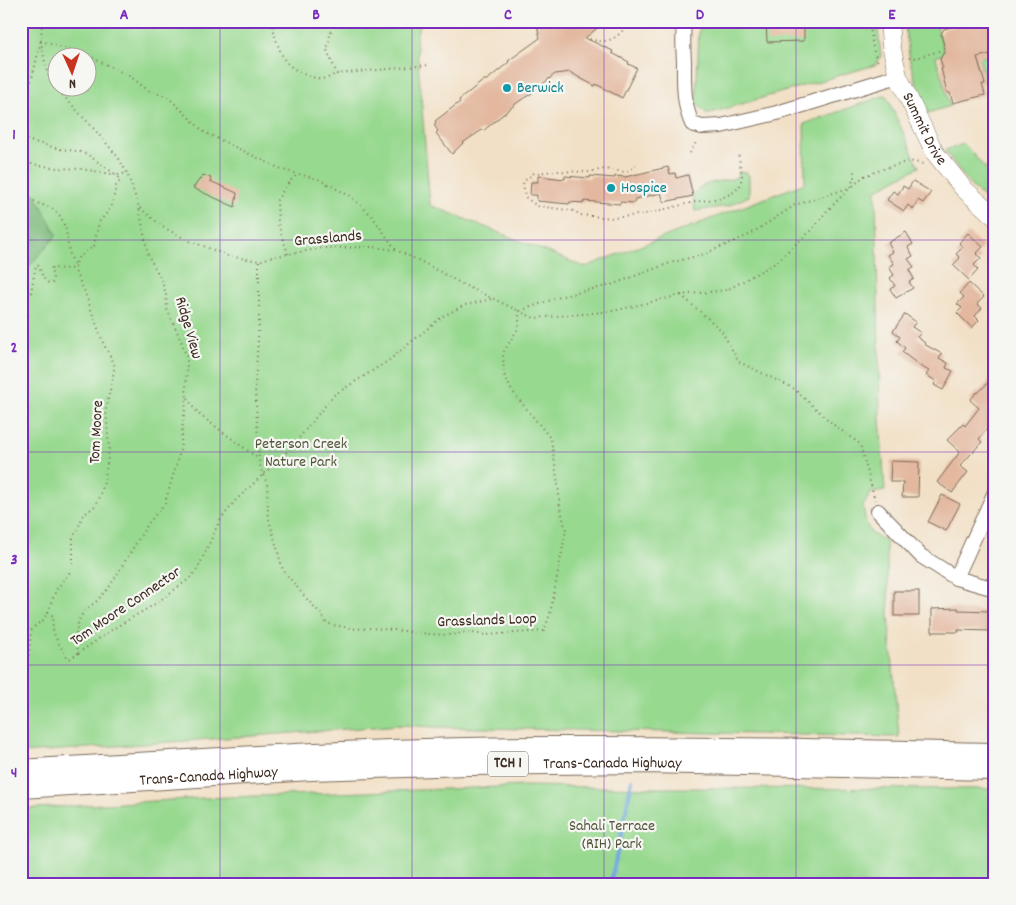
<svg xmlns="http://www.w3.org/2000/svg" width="1016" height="905" font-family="Dekko,sans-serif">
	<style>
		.green { fill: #98d990; stroke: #6a8257; fill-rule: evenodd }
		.forest { fill: #7ab97a; stroke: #5a724c }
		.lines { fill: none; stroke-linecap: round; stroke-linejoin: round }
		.stream { stroke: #72a7df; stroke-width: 4 }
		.building { fill: #e3b89f }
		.minor-casing { stroke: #7b6a59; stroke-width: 16 }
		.major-casing { stroke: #7b6a59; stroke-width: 19 }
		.highway-casing { stroke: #7b6a59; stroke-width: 22 }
		.path { stroke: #7b6a59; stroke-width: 2; stroke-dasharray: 1 4; stroke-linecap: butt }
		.minor { stroke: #fff; stroke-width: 14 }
		.major { stroke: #fff; stroke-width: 18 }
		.highway { stroke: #fff; stroke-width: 20 }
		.grid { fill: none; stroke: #7b2cbf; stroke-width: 1; stroke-opacity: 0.55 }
		.culture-dot { fill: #0f9aa8; stroke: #f6f6f2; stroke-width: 2 }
		.labels { text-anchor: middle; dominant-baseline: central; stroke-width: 4.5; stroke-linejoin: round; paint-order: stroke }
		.shield { fill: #f6f6f2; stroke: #73675e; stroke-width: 1 }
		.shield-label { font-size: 15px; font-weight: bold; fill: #3b2a1e }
		.culture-label { font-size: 16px; fill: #0d838f; stroke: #f6f6f2; text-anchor: start }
		.street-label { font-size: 16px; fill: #3b2a1e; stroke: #f6f6f2 }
		.park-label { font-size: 16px; fill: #52563a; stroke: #f6f6f2 }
		.neatline { fill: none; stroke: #7b2cbf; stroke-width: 2 }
		.grid-label { font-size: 16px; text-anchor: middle; font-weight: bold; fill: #7b2cbf }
	</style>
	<rect width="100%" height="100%" fill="#f6f6f2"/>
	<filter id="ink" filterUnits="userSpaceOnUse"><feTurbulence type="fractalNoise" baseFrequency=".02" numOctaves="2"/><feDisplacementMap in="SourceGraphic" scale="10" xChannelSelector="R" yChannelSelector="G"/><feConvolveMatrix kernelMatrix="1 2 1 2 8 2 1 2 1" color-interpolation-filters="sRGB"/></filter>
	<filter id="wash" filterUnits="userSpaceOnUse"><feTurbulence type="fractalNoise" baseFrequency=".0096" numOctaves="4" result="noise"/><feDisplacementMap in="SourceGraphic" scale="20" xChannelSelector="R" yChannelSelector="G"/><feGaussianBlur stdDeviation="1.12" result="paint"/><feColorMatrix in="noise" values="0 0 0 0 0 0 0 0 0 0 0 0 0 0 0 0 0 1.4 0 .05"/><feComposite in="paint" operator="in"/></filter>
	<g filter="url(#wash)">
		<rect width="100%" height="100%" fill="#f2e0c6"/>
		<g class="green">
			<path d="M 21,21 L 421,21 L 416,36 L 430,205 L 585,267 L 805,183 L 804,124 L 886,95 L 919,167 L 876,190 L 880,418 L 885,491 L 871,493 L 863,506 L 866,523 L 872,534 L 886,541 L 890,634 L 899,737 L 434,727 L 401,725 L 21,753 ZM 58,58 L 88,58 L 88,88 L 58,88 Z"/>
			<polygon points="701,21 877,21 881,56 875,65 707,114 696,103 699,31"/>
			<polygon points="904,21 957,21 937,27 945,53 936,57 950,106 928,113 921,99 910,62"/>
			<polygon points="995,54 995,75 994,76 995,91 988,93 979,58"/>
			<polygon points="964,144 995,179 995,208 969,184 945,150"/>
			<path d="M 739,172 L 746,172 L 749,176 L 749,196 L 728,206 L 695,211 L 693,196 C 695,193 698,189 701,187 C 712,180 726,182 737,177 Z"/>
			<polygon points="526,786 663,788 995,789 995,884 21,884 21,809 204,798"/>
		</g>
		<polygon class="forest" points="21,191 35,194 57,235 21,275"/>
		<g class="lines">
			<polyline class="stream" points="610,884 620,840 632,780"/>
		</g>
		<g id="blocks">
			<g class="building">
				<polygon points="536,21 606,21 585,38 613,51 612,53 629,62 628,64 637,68 622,98 596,84 595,86 580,78 570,72 555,74 532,93 518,102 483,131 482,130 464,142 452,154 436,133 438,131 434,125 436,123 435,121 460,102 459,100 484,80 487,80 509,62 508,61 540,38"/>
				<polygon points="766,21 804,21 804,41 767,42"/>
				<polygon points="965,21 995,21 995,53 977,57 985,84 982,84 985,95 953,103 950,93 947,93 941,68 943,68 940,59 945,50 941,34 944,29 958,25 958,23"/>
				<polygon points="668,167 670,174 675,173 676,178 688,175 693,196 664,202 661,193 635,199 634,203 620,202 620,204 584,201 584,203 570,202 569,204 537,201 537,195 530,195 531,182 538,182 538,176 565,179 565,176 590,178 590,176 615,178 615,176 625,177"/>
				<polygon points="203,175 211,178 210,181 237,193 235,207 193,188"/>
				<polygon points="913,181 931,192 923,203 918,200 913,209 908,205 904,211 887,200 893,191 898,194 903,186 908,189"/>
				<polygon points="906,232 913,244 908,247 913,256 908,259 914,267 909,270 914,279 909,282 913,288 896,298 890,289 895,286 890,278 894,275 889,267 894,264 888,255 893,252 888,243"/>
				<polygon points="968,233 983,247 976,254 981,258 974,265 978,270 969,280 953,265 960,258 956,254 963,247 959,243"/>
				<polygon points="969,283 984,297 977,304 982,308 975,316 979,320 972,328 957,313 962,308 957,304 964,297 960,293"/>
				<polygon points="905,314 916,322 912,327 921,333 917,337 925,343 924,344 942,354 939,358 948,363 946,368 953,371 943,390 934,385 936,381 926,375 929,371 920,366 902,352 905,348 897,341 900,337 893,331"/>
				<polygon points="995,375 995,419 979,439 982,442 960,466 968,472 952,493 937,482 960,452 947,440 963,424 965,426 979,408 970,400 977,392 978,393"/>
				<polygon points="891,461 919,462 918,497 902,497 903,482 890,482"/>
				<polygon points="942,495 960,504 946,531 928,522"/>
				<rect x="894" y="591" width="25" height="25"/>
				<polygon points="958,608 958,610 991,611 990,631 958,630 959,632 932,632 932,609"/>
			</g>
		</g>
	</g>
	<g filter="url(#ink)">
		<use href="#blocks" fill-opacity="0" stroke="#7b6a59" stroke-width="1"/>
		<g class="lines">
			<g class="minor-casing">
				<g id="minor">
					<path d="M 684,21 C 683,35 683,48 684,61 C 684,83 683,103 692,124 L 702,127 L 721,126 L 777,113 L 898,76"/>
					<polyline points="878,511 921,556 956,578 995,589"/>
					<polyline points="956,578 995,492"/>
				</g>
			</g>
			<g class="major-casing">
				<g id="major">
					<path id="s1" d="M 889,21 L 891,45 L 898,76 L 935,153 L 964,189 L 995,217"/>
				</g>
			</g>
			<g class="highway-casing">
				<g id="highway">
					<path d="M 21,770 C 199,759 376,747 554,747 C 701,746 848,750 995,753"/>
					<path id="s2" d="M 21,788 L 311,770 L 467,765 L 644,763 L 995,770"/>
				</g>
			</g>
			<g class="path">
				<path d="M 272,21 C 274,34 278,48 284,59 C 290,70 318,83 330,77 C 333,76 334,74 336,72"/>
				<polyline points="333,21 327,50 337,74 429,65"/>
				<path d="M 870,21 C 871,36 872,51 879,64"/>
				<path d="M 585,38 C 591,39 598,42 604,41 C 615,40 625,31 627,21"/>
				<polyline points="909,58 919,57 939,51"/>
				<polyline points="21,115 33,74 41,41 42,21"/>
				<polyline points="21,131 26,139 30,141 60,149 77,151 88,155 115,174 118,175 127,173"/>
				<polyline points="690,153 697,141"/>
				<path d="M 21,164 L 32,164 L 57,168 L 81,169 L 118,175 L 120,181 L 116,186 L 112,205 L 107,213 L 99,222 L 94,246 L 78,258 L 75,267 L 73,269 C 66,268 60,270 52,267 C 50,273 55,278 52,283 L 50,284 C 43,280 41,273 39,266 L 36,265 C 34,275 32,285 31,295 L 27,296 L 21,289"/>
				<polyline points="636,165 629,171 625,172 605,169 589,172 556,171 534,173 523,182 525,197 537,206 575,211 580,215 613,218 645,214 694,202 722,198 734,192 740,186 742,176 738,152"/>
				<polyline points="853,186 864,176 889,167 909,161 924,164"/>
				<polyline points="21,193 37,203 52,208 61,217 66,230 69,252 75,267 76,274 84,290 104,345 112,359 114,365 114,371 106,409 109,449 105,478 100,497 94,507 82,516 79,526 73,538 73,560 70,572 56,590 48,612 43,620 35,626 31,631 29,654 25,667 25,676 21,680"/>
				<polyline points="140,208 163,227 189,241 206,247 228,256 259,261 271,257 323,248 374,247 396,250 424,263 462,284 519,311 563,296 611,285 670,263 704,254 749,235 795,205 849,188"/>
				<polyline points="288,254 278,224 277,200 289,182 298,174"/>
				<polyline points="259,261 259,323 255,386 259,459 261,470 267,483 268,516 283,570 305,597 322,615 326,623 333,625 357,629 371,628 394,630 430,634 451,635 467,632 486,635 544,631 550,614 566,530 560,507 558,484 551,439 512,391 504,375 503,353 519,327 519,311 534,318 582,314 613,311 681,295 727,290 777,262 791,248 811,231 826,212 851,187 854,177 854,168"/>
				<polyline points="681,295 721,330 739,362 793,388 834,425 860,444 875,500"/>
				<polyline points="21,308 28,312 28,318 21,322"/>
				<polyline points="188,398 192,406 200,415 259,459"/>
				<path d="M 48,612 L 51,613 C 54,618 52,623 53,629 C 55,639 62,649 68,659 L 72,658 L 74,656 L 113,629 L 155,604 L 189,579 L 198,568 L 219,522 L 235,501 L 289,450 L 334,395 L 388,361 L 443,316 L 465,305 L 492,299"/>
				<polyline points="78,654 76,632 79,620 84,611 97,601 110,586 147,525 165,503 180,452 183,422 187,397 186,390 187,359 182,343 167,309 166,294 161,279 148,255 139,207 127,173 118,157 94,129 57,89 50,79 46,68 41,41 87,55 131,77 149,91 168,97 204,132 283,170 318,179 350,196 372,216 396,250"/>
			</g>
			<use href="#minor" class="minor"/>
			<use href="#major" class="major"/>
			<use href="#highway" class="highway"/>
		</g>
	</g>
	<path class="grid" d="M 220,21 L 220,884M 412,21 L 412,884M 604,21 L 604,884M 796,21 L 796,884M 21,240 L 995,240M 21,452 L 995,452M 21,665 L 995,665"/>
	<g class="culture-dot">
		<circle cx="507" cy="88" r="5"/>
		<circle cx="611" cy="188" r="5"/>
	</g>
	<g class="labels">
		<rect class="shield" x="488" y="751.5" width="40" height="25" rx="4"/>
		<g class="shield-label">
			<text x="508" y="764">TCH 1</text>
		</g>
		<g class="culture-label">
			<text x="517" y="88">Berwick</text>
			<text x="621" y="188">Hospice</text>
		</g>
		<g class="street-label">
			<text stroke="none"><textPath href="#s1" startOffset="115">Summit Drive</textPath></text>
			<text transform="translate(328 239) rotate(-5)">Grasslands</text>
			<text transform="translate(188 328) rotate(74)">Ridge View</text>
			<text transform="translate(97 432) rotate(-87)">Tom Moore</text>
			<text transform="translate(126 607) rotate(-34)">Tom Moore Connector</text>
			<text transform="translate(487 621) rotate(-2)">Grasslands Loop</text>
			<text stroke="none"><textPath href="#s2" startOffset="592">Trans-Canada Highway</textPath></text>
			<text stroke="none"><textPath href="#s2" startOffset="188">Trans-Canada Highway</textPath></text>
		</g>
		<g class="park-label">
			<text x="301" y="444">Peterson Creek<tspan x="301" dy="18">Nature Park</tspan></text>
			<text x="612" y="826">Sahali Terrace<tspan x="612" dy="18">(RIH) Park</tspan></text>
		</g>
	</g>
	<rect width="1016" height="905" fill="none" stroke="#f6f6f2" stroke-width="55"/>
	<g transform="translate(72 72) rotate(177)"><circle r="24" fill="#f6f6f2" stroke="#aba49d"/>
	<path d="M0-4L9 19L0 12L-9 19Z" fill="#c8321e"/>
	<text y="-8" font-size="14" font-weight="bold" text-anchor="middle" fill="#3b2a1e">N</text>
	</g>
	<rect x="28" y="28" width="960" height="850" class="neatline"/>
	<g class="grid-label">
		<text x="124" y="19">A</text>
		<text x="316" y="19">B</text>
		<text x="508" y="19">C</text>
		<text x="700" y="19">D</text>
		<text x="892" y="19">E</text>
		<text x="14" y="139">1</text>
		<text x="14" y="352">2</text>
		<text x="14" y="564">3</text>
		<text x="14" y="777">4</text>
	</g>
</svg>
